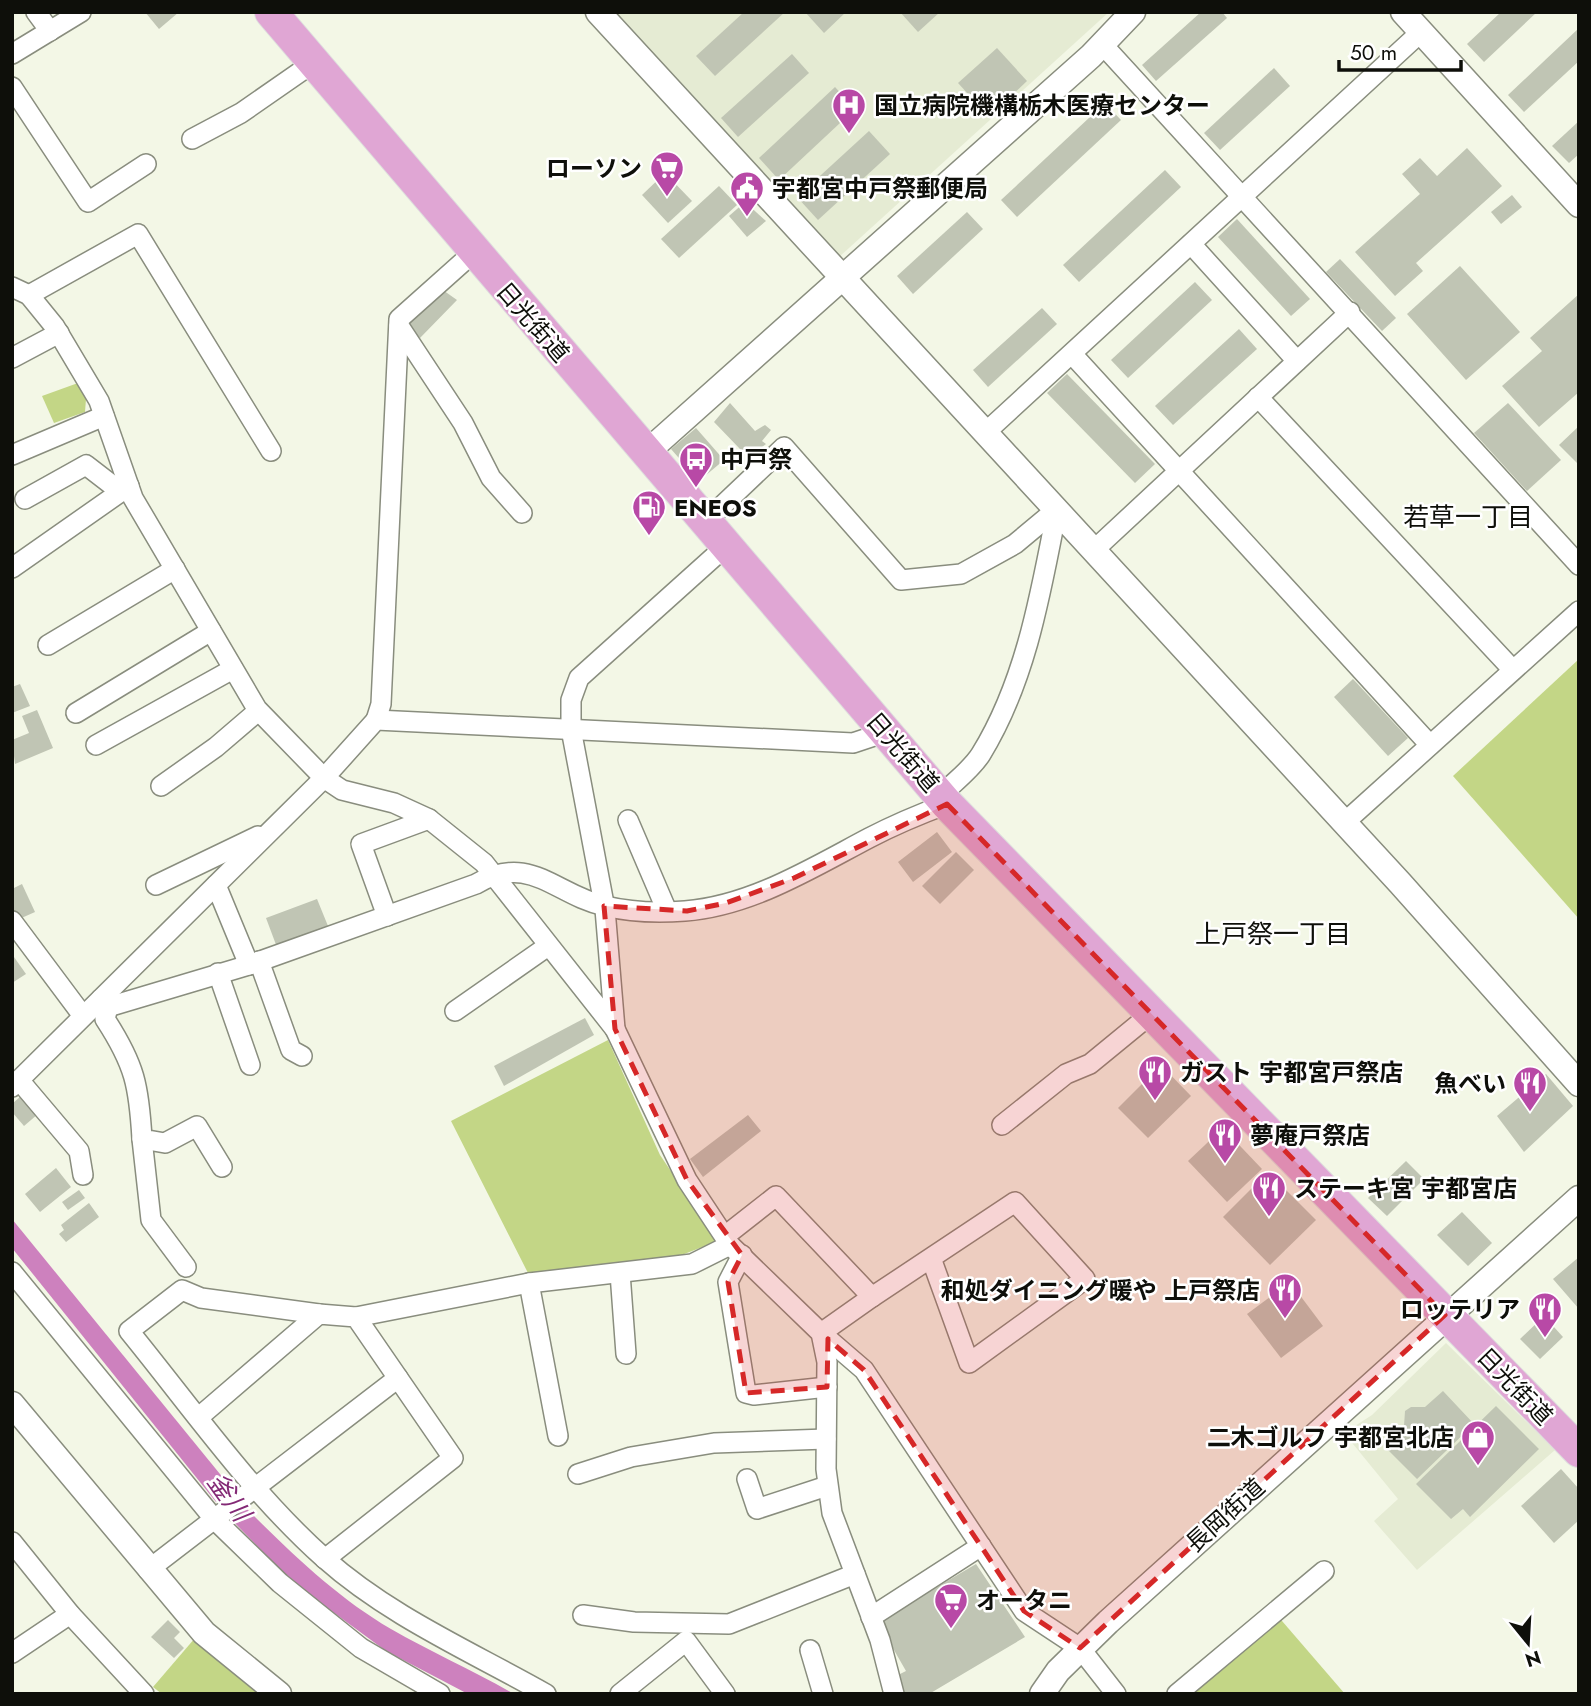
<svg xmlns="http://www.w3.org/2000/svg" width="1591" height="1706" font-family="Jost,'Noto Sans JP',sans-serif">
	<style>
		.built { fill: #e5ebd3 }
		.green { fill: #c3d686 }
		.water { fill: #cd81be }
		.building { fill: #c0c5b4 }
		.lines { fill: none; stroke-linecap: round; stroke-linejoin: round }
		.minor-casing { stroke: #898d7e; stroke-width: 22 }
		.tertiary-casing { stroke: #898d7e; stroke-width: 27 }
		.trunk-casing { stroke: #ddd; stroke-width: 34 }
		.minor { stroke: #fff; stroke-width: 19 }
		.tertiary { stroke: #fff; stroke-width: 24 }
		.trunk { stroke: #e0a6d4; stroke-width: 32 }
		.marked { fill: #d62828; fill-opacity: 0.2; stroke: #d62828; stroke-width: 5; stroke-dasharray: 14 9; stroke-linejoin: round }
		.labels { text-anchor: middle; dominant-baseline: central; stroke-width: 5; stroke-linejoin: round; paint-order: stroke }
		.poi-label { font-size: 24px; font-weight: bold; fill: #0e0f0a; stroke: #fff; text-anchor: start }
		.street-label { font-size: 24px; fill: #0e0f0a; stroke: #fff }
		.neighbourhood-label { font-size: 26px; fill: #0e0f0a; stroke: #fff }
		.water-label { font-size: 26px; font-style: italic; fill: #832975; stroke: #fff }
	</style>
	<rect width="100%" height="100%" fill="#f3f7e6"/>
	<g class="built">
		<polygon points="613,12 1109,12 838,258"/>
		<polygon points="1446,1343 1555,1450 1417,1570 1374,1521 1398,1499 1344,1433 1372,1415"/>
	</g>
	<g class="green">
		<polygon points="78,383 86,399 85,412 54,423 42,396"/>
		<polygon points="1579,659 1579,919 1453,776"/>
		<polygon points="608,1040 660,1155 718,1241 679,1256 528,1273 451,1121"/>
		<polygon points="1276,1614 1345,1694 1170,1694"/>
		<polygon points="195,1638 261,1694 162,1694 153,1687"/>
	</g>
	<g class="water">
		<polygon points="12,1219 233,1490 216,1502 12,1248"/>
		<path d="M 244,1506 C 289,1551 336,1597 391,1629 C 431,1652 474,1671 514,1694 L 468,1694 L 386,1651 L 292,1582 L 229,1517 Z"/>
	</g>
	<g class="building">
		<polygon points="145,12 179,12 159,29"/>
		<polygon points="744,12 785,12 715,76 696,56"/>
		<polygon points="805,12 846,12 824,33"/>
		<polygon points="900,12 940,12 918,32"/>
		<polygon points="1201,12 1222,12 1227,18 1156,81 1142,65"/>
		<polygon points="1501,12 1537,12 1484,62 1467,44"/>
		<polygon points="1579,28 1579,61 1524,112 1508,95"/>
		<polygon points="997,48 1027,81 989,117 958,83"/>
		<polygon points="792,54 809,73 738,137 721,118"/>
		<polygon points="1274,68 1290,86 1220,150 1204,133"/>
		<polygon points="835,87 855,109 779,180 759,158"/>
		<polygon points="1105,103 1121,120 1017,217 1001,200"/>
		<polygon points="1579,121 1579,154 1569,163 1552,146"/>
		<polygon points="869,131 890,154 818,220 797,197"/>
		<polygon points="1467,148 1502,186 1416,263 1423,271 1395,296 1355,252 1420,194 1402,174 1420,158 1437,176"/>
		<polygon points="1165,170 1181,187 1079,282 1063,265"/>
		<polygon points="665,173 692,201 668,223 642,195"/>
		<polygon points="719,186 737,205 679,258 661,239"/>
		<polygon points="1512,195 1522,207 1501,224 1491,212"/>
		<polygon points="745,202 766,221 747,237 729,216"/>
		<polygon points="967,212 983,229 913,294 897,276"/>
		<polygon points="1237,219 1310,299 1291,316 1218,237"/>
		<polygon points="1340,259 1396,318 1382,331 1326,272"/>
		<polygon points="1460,266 1520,332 1466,380 1407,314"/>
		<polygon points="1195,282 1212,300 1128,378 1111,360"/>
		<polygon points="440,288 457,300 420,338 408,326 411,322 408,319"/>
		<polygon points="1579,294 1579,392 1539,427 1502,386 1542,351 1530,338"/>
		<polygon points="1042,308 1057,324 988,387 973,370"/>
		<polygon points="1239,329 1257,349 1173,425 1155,406"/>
		<polygon points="1067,374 1155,464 1135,483 1047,393"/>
		<polygon points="730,403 755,431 765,425 771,430 762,441 766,444 753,454 740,449 714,422"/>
		<polygon points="1508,403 1561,460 1527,491 1474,433"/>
		<polygon points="1579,426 1579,465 1559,445"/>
		<polygon points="696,428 724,460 699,481 671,449"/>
		<polygon points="1353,679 1408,738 1388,756 1334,697"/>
		<polygon points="20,684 30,706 12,713 12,687"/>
		<polygon points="37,710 53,748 15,764 12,740 29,733 22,716"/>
		<polygon points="937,832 952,852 913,882 898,862"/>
		<polygon points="956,852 974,870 940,904 922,886"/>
		<polygon points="22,884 35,912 17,920 12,910 12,889"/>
		<polygon points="317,899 330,931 278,950 266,918"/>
		<polygon points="14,957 26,974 12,983 12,958"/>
		<polygon points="585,1018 594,1035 504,1086 494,1066"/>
		<polygon points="1161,1065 1191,1096 1148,1138 1118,1108"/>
		<polygon points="1546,1074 1573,1106 1524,1152 1497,1116"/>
		<polygon points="22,1095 38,1114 24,1126 12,1112 12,1104"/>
		<polygon points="748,1115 761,1131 703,1177 690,1159"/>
		<polygon points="1223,1128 1262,1169 1227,1202 1188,1161"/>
		<polygon points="1406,1161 1424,1179 1387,1216 1368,1198"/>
		<polygon points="56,1168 71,1187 40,1212 25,1194"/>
		<polygon points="1268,1172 1316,1220 1270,1265 1223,1217"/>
		<polygon points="79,1190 85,1198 68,1210 62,1202"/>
		<polygon points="89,1203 99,1217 66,1242 59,1234 64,1230 61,1225"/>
		<polygon points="1462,1212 1492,1243 1468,1266 1437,1235"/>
		<polygon points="1579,1257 1579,1309 1553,1279"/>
		<polygon points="1290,1282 1323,1326 1281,1358 1247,1314"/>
		<polygon points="1544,1316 1563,1337 1540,1359 1520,1339"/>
		<polygon points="1443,1391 1474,1424 1417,1479 1384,1446 1404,1426 1405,1411 1411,1407 1425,1407"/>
		<polygon points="1496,1406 1539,1449 1470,1517 1463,1509 1451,1519 1416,1484"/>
		<polygon points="1561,1469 1579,1489 1579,1520 1554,1543 1521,1506"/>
		<polygon points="976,1564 1025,1637 929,1694 900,1694 896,1676 906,1671 878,1622"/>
		<polygon points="168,1620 180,1632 174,1638 184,1648 174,1658 151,1637"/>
	</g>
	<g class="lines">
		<g class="minor-casing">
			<g id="minor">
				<polyline points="36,12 50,31"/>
				<polyline points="1102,44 1579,565"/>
				<polyline points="12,54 81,12"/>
				<polyline points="12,87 88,202 146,164"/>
				<polyline points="192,139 241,113 313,63"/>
				<polyline points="1191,244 1297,361"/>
				<polyline points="12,287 29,295 55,327 99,401 133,498 257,709 324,778 342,790 394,803 429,819 484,863 615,1029 687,1180 730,1245 821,1333 827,1362 826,1469 832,1513 880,1640 894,1694"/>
				<polyline points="29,295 138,234 271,451"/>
				<polyline points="399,326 463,423 491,478 522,513"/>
				<polyline points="1072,354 1430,745"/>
				<polyline points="12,358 59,333"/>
				<polyline points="1258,397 1513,670"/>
				<polyline points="986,432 1421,32"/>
				<polyline points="12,455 104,416"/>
				<polyline points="25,499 86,465 121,492"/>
				<polyline points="705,522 784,447 901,580 961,574 1015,544 1057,509"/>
				<polyline points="1094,550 1350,312"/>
				<polyline points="12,568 129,486"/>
				<polyline points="48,645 175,569"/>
				<polyline points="76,713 211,631"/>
				<polyline points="376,720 381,704 399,319 473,253"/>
				<polyline points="96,745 233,669"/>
				<polyline points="161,786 216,747 258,711"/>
				<path d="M 940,796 C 953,783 972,769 981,754 C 1026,681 1041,592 1057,509"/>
				<polyline points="628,820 667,911"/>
				<polyline points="1344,823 1579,611"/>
				<polyline points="156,885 258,836"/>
				<polyline points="216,885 249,965"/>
				<polyline points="387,916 361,844 429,819"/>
				<polyline points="12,921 83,1016"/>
				<polyline points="259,961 291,1050 302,1056"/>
				<polyline points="218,973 250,1065"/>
				<path d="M 101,999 L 108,1007 L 249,965 L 476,884 C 530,852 555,895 605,906 C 630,912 660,913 685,911 C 751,906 812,868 869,838 C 894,825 920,814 947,804"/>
				<path d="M 108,1007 L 105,1019 C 135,1065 139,1086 142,1139 L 165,1143 L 197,1126 L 222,1167"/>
				<polyline points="455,1011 548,946"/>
				<polyline points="615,1029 605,909 571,729 571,700 579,678 726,546"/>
				<polyline points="19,1080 79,1151 83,1175"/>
				<polyline points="12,1087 324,778 376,720 853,743 886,732"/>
				<polyline points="1002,1125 1066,1074 1090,1064 1151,1014"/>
				<polyline points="142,1139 151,1220 186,1267"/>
				<polyline points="725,1236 776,1196 872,1297 821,1333 864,1370 1024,1611 1080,1648 1116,1694"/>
				<polyline points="742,1255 728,1282 746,1393 754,1395 827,1387"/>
				<polyline points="12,1272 215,1520 280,1583 361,1648 440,1694"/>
				<polyline points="620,1273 626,1354"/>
				<polyline points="529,1283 558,1436"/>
				<polyline points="872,1297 1015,1202 1085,1279 969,1363 931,1258"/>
				<path d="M 319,1314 L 201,1298 L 182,1290 L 129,1331 C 191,1407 250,1492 324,1558 C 389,1616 470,1651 546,1694"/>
				<polyline points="356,1317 529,1283 692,1264 730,1245"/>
				<polyline points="199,1417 319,1314 356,1317 453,1458 325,1559"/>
				<polyline points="578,1474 631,1457 714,1443 826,1439"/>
				<polyline points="747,1479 757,1509 827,1486"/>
				<polyline points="12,1542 70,1614 144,1694"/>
				<polyline points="148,1570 398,1378"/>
				<polyline points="583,1615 634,1622 729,1624 855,1574"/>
				<polyline points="871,1617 981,1546"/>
				<polyline points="810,1650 823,1694"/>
				<polyline points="12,1653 70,1614"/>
				<polyline points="620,1694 686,1641 725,1694"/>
				<polyline points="1177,1694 1324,1571"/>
			</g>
		</g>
		<g class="tertiary-casing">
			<g id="tertiary">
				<polyline points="598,12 1400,883 1579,1084"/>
				<polyline points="1403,12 1579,205"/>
				<polyline points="646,453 1091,56 1133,12"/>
				<polyline points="12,1404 204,1633 279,1694"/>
				<polyline points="1042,1694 1058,1671 1108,1622 1579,1198"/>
			</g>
		</g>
		<g class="trunk-casing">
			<polyline id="trunk" points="271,12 947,804 1579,1451"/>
		</g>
		<use href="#minor" class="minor"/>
		<use href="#tertiary" class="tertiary"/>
		<use href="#trunk" class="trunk"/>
	</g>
	<path class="marked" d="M 947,804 L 1445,1315 L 1080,1648 L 1024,1611 L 864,1370 L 828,1339 L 827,1387 L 746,1393 L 728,1282 L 742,1255 L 687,1180 L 615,1029 L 604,906 L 687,911 L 726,903 L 794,878 Z"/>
	<defs>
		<g id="hospital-pin" transform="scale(1.75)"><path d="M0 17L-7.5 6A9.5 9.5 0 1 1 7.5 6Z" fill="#b849a6" stroke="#fff"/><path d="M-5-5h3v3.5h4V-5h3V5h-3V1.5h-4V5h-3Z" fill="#fff"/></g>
		<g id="supermarket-pin" transform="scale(1.75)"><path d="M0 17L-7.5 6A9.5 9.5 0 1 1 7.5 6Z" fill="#b849a6" stroke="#fff"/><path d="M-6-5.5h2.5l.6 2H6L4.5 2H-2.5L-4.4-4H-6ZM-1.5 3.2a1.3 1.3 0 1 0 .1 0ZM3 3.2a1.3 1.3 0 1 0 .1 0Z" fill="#fff"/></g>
		<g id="civic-pin" transform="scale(1.75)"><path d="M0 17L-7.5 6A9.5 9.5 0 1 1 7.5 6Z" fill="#b849a6" stroke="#fff"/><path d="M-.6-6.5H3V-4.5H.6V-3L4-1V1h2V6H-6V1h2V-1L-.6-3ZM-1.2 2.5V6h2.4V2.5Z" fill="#fff"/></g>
		<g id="bus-pin" transform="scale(1.75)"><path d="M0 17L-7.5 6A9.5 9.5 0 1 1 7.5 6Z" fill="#b849a6" stroke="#fff"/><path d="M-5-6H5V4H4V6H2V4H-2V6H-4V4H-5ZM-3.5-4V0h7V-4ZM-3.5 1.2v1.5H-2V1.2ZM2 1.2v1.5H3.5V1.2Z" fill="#fff"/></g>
		<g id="fuel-pin" transform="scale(1.75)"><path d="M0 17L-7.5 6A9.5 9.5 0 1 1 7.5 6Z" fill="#b849a6" stroke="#fff"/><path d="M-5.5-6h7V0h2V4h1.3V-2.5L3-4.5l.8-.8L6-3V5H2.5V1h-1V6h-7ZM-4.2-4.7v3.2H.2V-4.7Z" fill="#fff"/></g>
		<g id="restaurant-pin" transform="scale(1.75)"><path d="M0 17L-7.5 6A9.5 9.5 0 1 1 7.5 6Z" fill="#b849a6" stroke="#fff"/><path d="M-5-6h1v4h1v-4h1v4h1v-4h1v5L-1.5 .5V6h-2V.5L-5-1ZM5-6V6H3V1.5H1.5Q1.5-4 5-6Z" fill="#fff"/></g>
		<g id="shop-pin" transform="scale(1.75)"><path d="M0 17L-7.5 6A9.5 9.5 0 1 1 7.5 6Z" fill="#b849a6" stroke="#fff"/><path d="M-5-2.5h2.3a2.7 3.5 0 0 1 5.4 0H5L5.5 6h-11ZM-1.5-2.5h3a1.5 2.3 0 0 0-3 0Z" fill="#fff"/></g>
	</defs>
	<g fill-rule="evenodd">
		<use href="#hospital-pin" x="849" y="105"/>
		<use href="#supermarket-pin" x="667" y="168"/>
		<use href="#civic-pin" x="747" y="188"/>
		<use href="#bus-pin" x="696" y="459"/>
		<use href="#fuel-pin" x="649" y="507"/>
		<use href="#restaurant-pin" x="1155" y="1072"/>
		<use href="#restaurant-pin" x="1530" y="1083"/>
		<use href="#restaurant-pin" x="1225" y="1135"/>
		<use href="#restaurant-pin" x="1269" y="1188"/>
		<use href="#restaurant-pin" x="1285" y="1290"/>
		<use href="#restaurant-pin" x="1545" y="1309"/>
		<use href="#shop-pin" x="1478" y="1437"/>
		<use href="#supermarket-pin" x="951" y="1600"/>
	</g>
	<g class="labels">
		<g class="poi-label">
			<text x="874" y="105">国立病院機構栃木医療センター</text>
			<text x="642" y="168" text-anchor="end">ローソン</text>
			<text x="772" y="188">宇都宮中戸祭郵便局</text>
			<text x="720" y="459">中戸祭</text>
			<text x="674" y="507">ENEOS</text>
			<text x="1180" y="1072">ガスト 宇都宮戸祭店</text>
			<text x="1506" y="1083" text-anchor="end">魚べい</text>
			<text x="1250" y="1135">夢庵戸祭店</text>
			<text x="1294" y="1188">ステーキ宮 宇都宮店</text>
			<text x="1260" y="1290" text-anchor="end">和処ダイニング暖や 上戸祭店</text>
			<text x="1520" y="1309" text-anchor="end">ロッテリア</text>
			<text x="1454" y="1437" text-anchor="end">二木ゴルフ 宇都宮北店</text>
			<text x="976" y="1600">オータニ</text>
		</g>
		<g class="street-label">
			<text transform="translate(533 322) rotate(49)">日光街道</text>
			<text transform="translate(903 752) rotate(49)">日光街道</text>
			<text transform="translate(1515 1386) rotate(46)">日光街道</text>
			<text transform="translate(1225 1515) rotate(-42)">長岡街道</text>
		</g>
		<g class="neighbourhood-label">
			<text x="1468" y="517">若草一丁目</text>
			<text x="1273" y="934">上戸祭一丁目</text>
		</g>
		<g class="water-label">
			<text transform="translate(229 1497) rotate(54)">釜川</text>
		</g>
	</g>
	<rect width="1591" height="1706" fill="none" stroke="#0e0f0a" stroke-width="28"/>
	<g transform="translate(1528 1643) rotate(162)" stroke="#ffffff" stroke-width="5" paint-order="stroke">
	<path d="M0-5L12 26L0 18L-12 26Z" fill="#0e0f0a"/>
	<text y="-10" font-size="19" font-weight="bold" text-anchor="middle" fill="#0e0f0a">N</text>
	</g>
	<path d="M1339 60v10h122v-10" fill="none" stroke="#0e0f0a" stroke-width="3.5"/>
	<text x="1350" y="60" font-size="21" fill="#0e0f0a" stroke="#ffffff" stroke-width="5" paint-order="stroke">50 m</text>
</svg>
